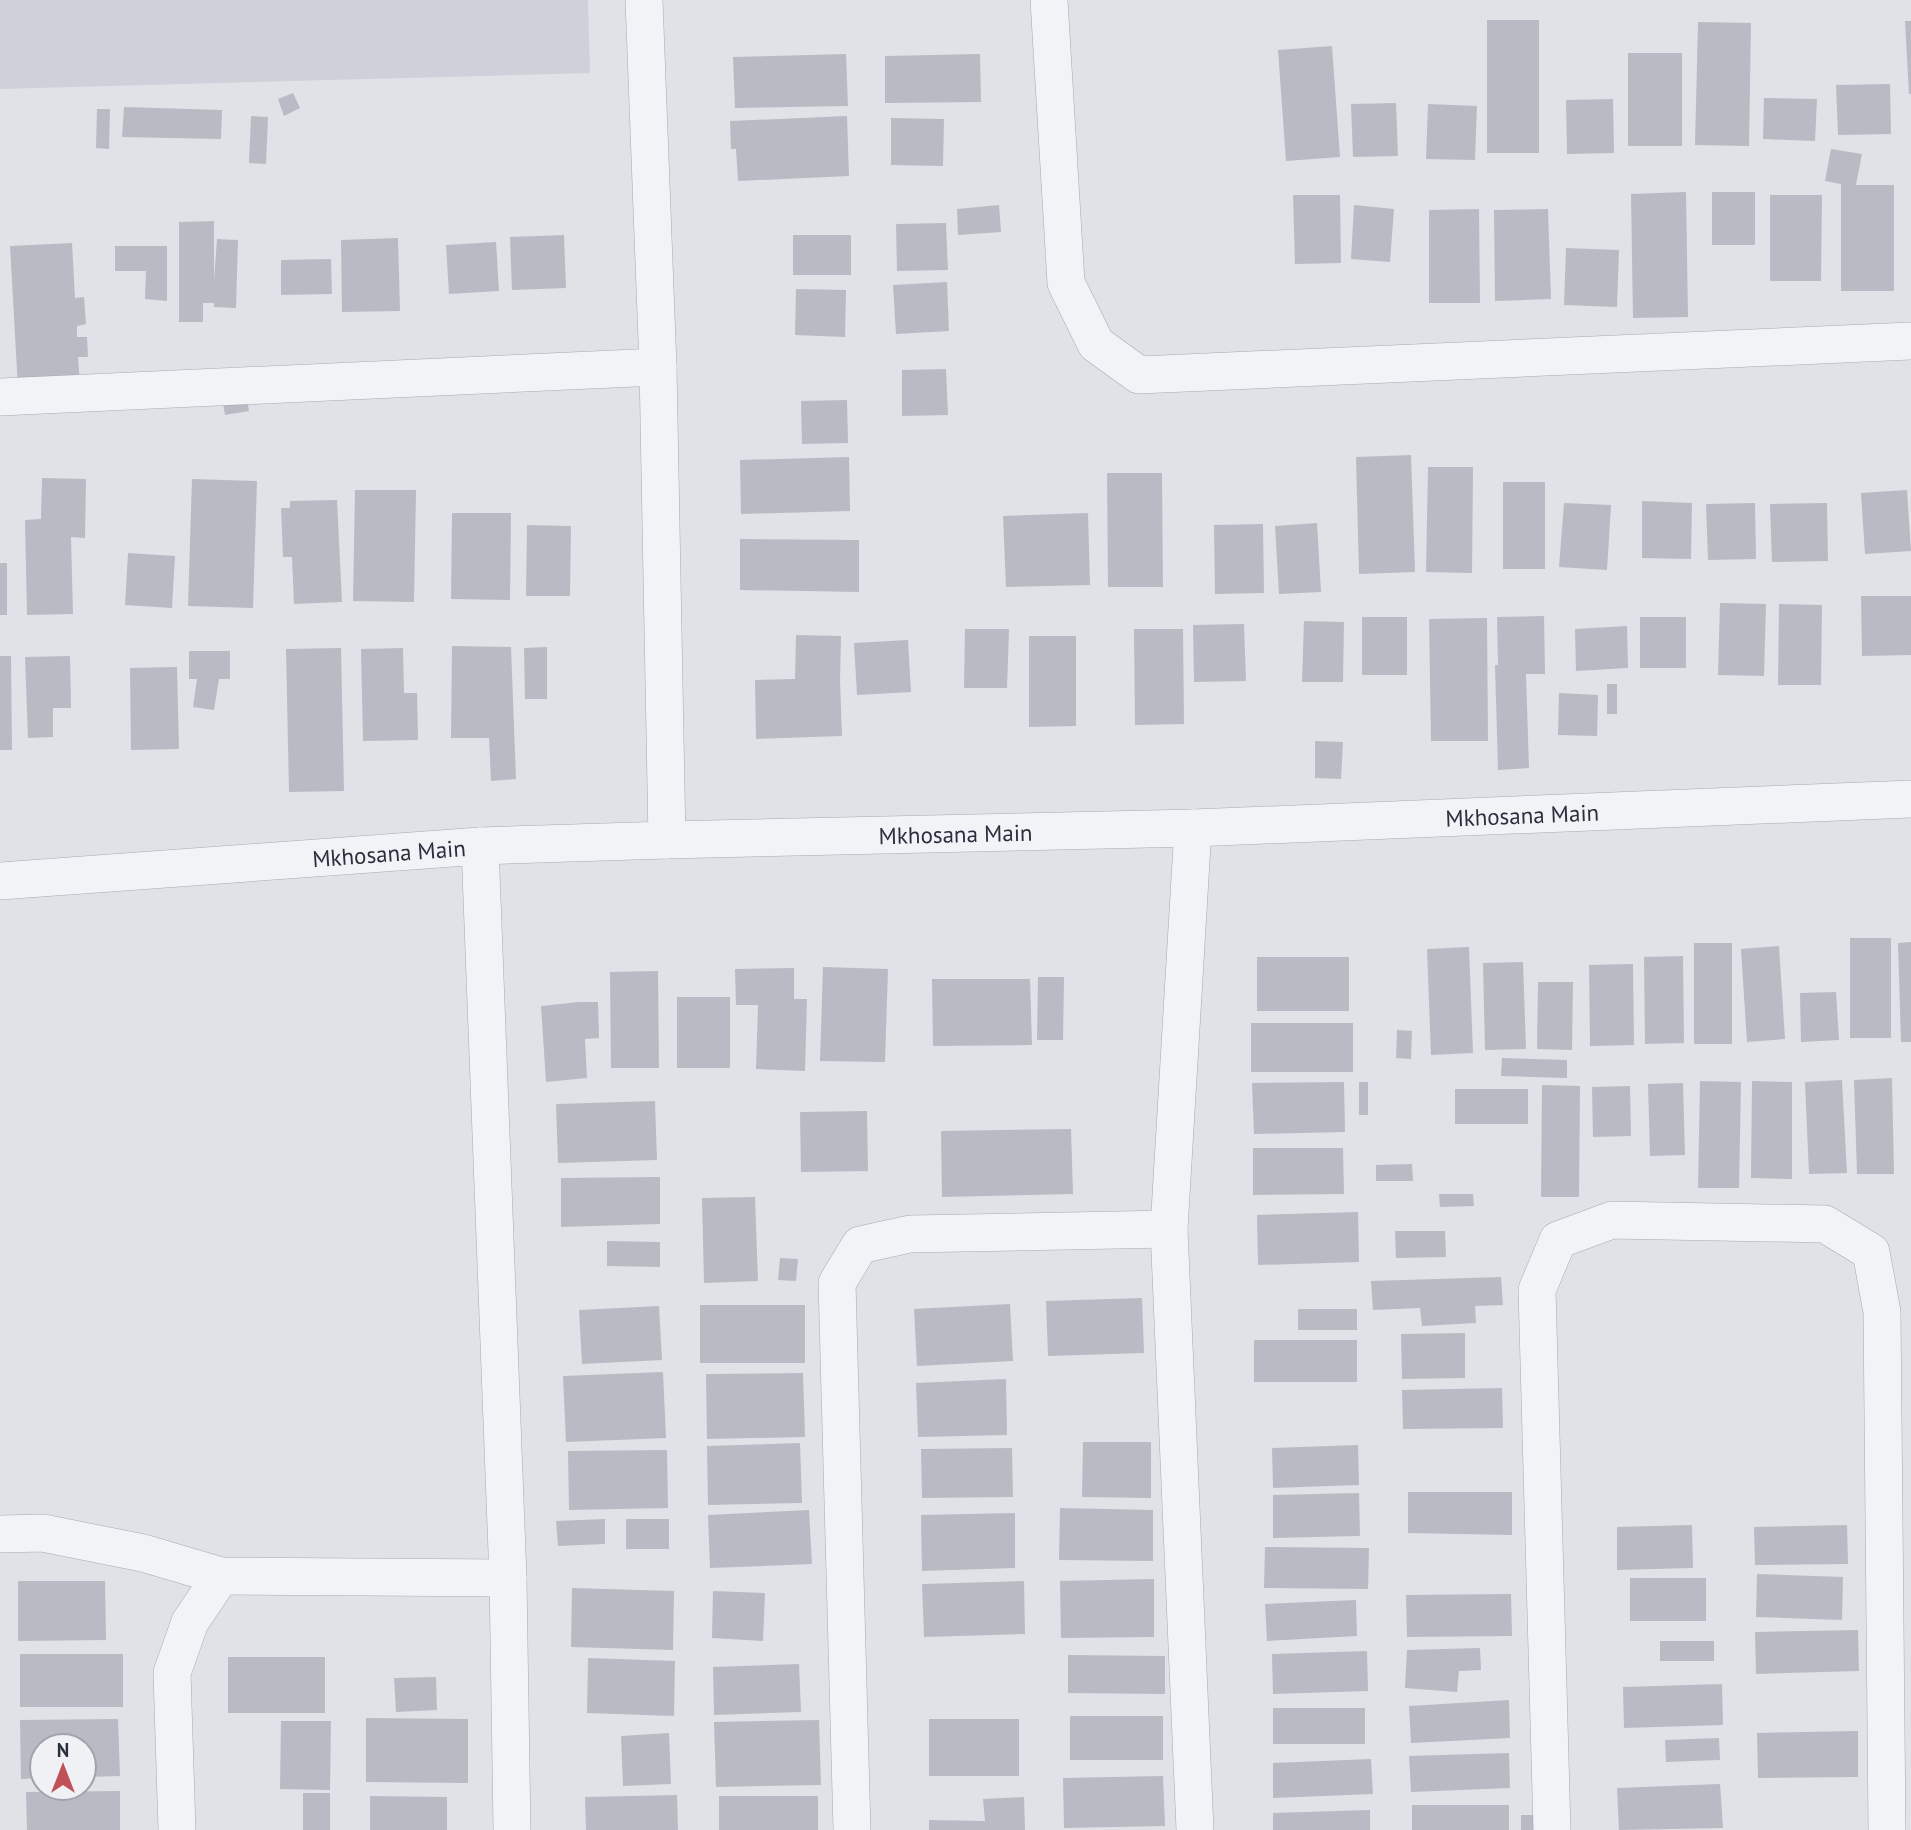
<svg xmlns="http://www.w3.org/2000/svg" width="1911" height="1830" font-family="'PT Sans',sans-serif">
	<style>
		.built { fill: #ced1d9 }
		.building { fill: #b8bbc4 }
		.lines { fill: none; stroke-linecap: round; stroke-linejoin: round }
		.street-casing { stroke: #a6a9b1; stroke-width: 38 }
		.street { stroke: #f2f3f6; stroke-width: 37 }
		.labels { text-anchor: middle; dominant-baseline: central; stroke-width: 5; stroke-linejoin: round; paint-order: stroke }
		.street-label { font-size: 23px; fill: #2a2f3d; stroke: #eff1f5 }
	</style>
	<rect width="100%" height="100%" fill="#e0e2e7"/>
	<polygon class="built" points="0,0 588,0 590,73 0,89"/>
	<g class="building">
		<rect x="1487" y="20" width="52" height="133"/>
		<polygon points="1905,21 1911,21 1911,94 1909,94"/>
		<polygon points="1698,22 1751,23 1749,146 1695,145"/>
		<polygon points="1332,46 1340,157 1286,161 1278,50"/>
		<rect x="1628" y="53" width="54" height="93"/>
		<polygon points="846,54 848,106 735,108 733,57"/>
		<polygon points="980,54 981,102 885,103 885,56"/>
		<polygon points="1890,84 1891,134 1838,135 1836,85"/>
		<polygon points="293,93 300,108 284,116 278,99"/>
		<polygon points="1764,98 1817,99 1815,141 1763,139"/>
		<polygon points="1613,99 1614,153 1567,154 1566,100"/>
		<polygon points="1396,103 1398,156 1353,157 1351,104"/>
		<polygon points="1428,104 1477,106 1475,160 1426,159"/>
		<polygon points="124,107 222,110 221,139 122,137"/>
		<polygon points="97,109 110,109 109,149 96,148"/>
		<polygon points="251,116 268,117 266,164 249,163"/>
		<polygon points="847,116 849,176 738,181 736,149 731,149 730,121"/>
		<polygon points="891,118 944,119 943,166 891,165"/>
		<polygon points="1831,149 1862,154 1856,185 1894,185 1894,291 1841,291 1841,184 1825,181"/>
		<polygon points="1686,192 1688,317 1633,318 1631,194"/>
		<rect x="1712" y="192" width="43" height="53"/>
		<polygon points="1293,195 1340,195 1341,263 1295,264"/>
		<polygon points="1770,195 1822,195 1821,281 1770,281"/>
		<polygon points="999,205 1001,232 958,235 957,209"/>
		<polygon points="1354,205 1394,209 1390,262 1351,259"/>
		<polygon points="1479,209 1480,303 1429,303 1429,210"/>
		<polygon points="1548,209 1551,299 1495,301 1494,210"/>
		<polygon points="214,221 214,280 217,239 238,240 236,308 214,307 214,303 203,303 203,322 179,322 179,222"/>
		<polygon points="946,223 948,270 897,271 896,224"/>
		<polygon points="564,235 566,288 512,290 510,237"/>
		<rect x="793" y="235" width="58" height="40"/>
		<polygon points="398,238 400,311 342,312 341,240"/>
		<polygon points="496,242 499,291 449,294 446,245"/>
		<polygon points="72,243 75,298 84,297 86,324 77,326 77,337 87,337 88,357 78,357 80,385 18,388 10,246"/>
		<polygon points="115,246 167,246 167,301 145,299 146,271 115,271"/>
		<polygon points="1566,248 1619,250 1617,307 1564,305"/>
		<polygon points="331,259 332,294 281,295 281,260"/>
		<polygon points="947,282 949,331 896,334 893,285"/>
		<polygon points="796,289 846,290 845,337 795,335"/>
		<polygon points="946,369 948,415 902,416 902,370"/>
		<polygon points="246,394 249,411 225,415 222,397"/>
		<polygon points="847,400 848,443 802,444 801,401"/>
		<polygon points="1411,455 1415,572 1359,574 1356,457"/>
		<polygon points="849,457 850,511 741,514 740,460"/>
		<polygon points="1428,467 1473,467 1472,573 1426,572"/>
		<polygon points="1107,473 1162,473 1163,587 1108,587"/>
		<polygon points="42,478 86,479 85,538 71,537 73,614 27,615 25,520 41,519"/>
		<polygon points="192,479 257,481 253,608 188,606"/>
		<rect x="1503" y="482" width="42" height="87"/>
		<polygon points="355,490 416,490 414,602 353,601"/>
		<polygon points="1907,490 1911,551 1865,554 1861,493"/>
		<polygon points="337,500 342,602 294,604 292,557 283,557 281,508 290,508 290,501"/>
		<polygon points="1642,501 1692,503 1691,559 1642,558"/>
		<polygon points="1564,503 1611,505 1607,570 1559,567"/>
		<polygon points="1755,503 1756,559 1708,560 1706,504"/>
		<polygon points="1827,503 1828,561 1772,562 1770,504"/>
		<polygon points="452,513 511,513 510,600 451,599"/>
		<polygon points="1088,513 1090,585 1006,587 1003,516"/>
		<polygon points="1317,523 1321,592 1279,594 1275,526"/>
		<polygon points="1263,524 1264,593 1215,594 1214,525"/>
		<polygon points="527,525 571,526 570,596 526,596"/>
		<polygon points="740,539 859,540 859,592 740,590"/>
		<polygon points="128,553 175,556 172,608 125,605"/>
		<rect x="0" y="563" width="7" height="52"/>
		<polygon points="1861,596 1911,596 1911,655 1862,656"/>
		<polygon points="1720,603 1766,604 1764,676 1718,675"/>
		<polygon points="1779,604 1822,605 1821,685 1778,685"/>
		<polygon points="1544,616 1545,674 1526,674 1529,768 1498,770 1495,665 1498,665 1497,617"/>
		<rect x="1362" y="617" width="45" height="58"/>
		<rect x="1640" y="617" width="46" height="51"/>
		<polygon points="1487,618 1488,741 1431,741 1429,619"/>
		<polygon points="1304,621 1344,622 1343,682 1302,682"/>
		<polygon points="1244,624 1246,681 1194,682 1193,625"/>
		<polygon points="1627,626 1628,668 1576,671 1575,629"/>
		<polygon points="965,629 1009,629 1007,688 964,688"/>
		<polygon points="1134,629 1183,629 1184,724 1135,725"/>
		<polygon points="796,635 841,636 840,680 842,736 756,739 755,680 795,679"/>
		<polygon points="1029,636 1076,636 1076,726 1029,727"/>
		<polygon points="908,640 911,692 857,695 854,643"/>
		<polygon points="452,646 511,647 516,779 491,781 489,738 451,738"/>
		<polygon points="547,647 547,699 525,699 524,648"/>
		<polygon points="341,648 344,791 289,792 286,649"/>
		<polygon points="403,648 404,693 417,693 418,740 363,741 361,649"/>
		<polygon points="189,651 230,651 230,679 219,679 214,710 193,707 197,679 189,679"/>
		<polygon points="0,656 11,656 12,750 0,750"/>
		<polygon points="70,656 71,708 53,708 53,737 28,738 25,657"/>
		<polygon points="177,667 179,749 131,750 130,668"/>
		<rect x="1607" y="684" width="10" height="30"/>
		<polygon points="1559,693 1598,695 1597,736 1558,735"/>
		<polygon points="1315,741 1343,742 1341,779 1315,778"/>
		<rect x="1850" y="938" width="41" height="100"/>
		<polygon points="1911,942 1911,1042 1901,1042 1898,943"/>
		<rect x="1694" y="943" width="38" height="101"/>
		<polygon points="1779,946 1785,1039 1747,1042 1741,949"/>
		<polygon points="1469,947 1473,1053 1431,1055 1427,949"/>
		<polygon points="1683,956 1684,1043 1645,1044 1644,957"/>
		<rect x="1257" y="957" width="92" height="54"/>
		<polygon points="1523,962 1526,1049 1485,1050 1483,963"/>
		<polygon points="1633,964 1634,1045 1590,1046 1589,965"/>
		<polygon points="823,967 888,969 885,1062 820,1061"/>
		<polygon points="794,968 794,999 807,999 805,1071 756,1069 758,1005 736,1005 735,969"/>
		<polygon points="658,971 659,1068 611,1068 610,972"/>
		<polygon points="1038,977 1064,977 1063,1040 1037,1040"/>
		<polygon points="932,979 1030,979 1032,1045 933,1046"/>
		<polygon points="1538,982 1573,982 1572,1050 1537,1049"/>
		<polygon points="1836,992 1839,1040 1801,1042 1800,993"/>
		<rect x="677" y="997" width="53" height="71"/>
		<polygon points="579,1002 598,1002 599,1038 585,1039 587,1078 546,1082 541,1006"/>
		<rect x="1251" y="1023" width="102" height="49"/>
		<polygon points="1397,1030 1412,1031 1411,1059 1396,1058"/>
		<polygon points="1502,1058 1567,1060 1567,1078 1501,1076"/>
		<polygon points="1892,1078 1894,1174 1857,1174 1854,1080"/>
		<polygon points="1842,1080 1847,1173 1809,1174 1805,1082"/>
		<polygon points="1700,1081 1741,1082 1739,1188 1698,1188"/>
		<polygon points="1752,1081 1792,1082 1792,1179 1751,1178"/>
		<polygon points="1344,1082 1345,1132 1254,1134 1252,1083"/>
		<rect x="1359" y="1082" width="9" height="33"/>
		<polygon points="1683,1083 1685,1155 1650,1156 1648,1084"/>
		<polygon points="1542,1085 1580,1086 1579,1197 1541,1197"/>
		<polygon points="1630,1086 1631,1136 1593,1137 1592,1087"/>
		<rect x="1455" y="1089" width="73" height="35"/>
		<polygon points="655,1101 657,1160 558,1163 556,1104"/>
		<polygon points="867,1111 868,1171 801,1172 800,1112"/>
		<polygon points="1071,1129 1073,1194 942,1197 941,1131"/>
		<polygon points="1253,1148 1343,1148 1344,1194 1253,1195"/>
		<polygon points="1412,1164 1413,1181 1376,1181 1376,1165"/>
		<polygon points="660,1177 660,1224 561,1227 561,1178"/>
		<polygon points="1439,1194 1473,1194 1474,1206 1440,1207"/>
		<polygon points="755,1197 758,1281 704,1283 702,1198"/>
		<polygon points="1358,1212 1359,1262 1258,1265 1257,1215"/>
		<polygon points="1395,1231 1445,1231 1446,1257 1396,1258"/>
		<polygon points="607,1241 660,1242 660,1267 607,1266"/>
		<polygon points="780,1258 798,1259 796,1281 778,1280"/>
		<polygon points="1501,1277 1503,1305 1475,1306 1476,1323 1422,1326 1420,1308 1373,1310 1371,1281"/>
		<polygon points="1142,1298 1144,1353 1048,1356 1046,1301"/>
		<polygon points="1010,1304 1013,1361 917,1366 914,1309"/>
		<rect x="700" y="1305" width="105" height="58"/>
		<polygon points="659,1306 662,1360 582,1364 579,1310"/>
		<rect x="1298" y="1309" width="59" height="21"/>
		<polygon points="1465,1333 1465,1378 1402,1379 1401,1334"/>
		<rect x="1254" y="1340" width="103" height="42"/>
		<polygon points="663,1372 666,1438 566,1442 563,1376"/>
		<polygon points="803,1373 805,1437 707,1439 706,1374"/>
		<polygon points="1006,1379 1007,1435 918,1437 916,1383"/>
		<polygon points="1502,1388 1503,1428 1403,1429 1402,1390"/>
		<polygon points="1083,1442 1151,1442 1151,1498 1082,1497"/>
		<polygon points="800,1443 802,1503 708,1505 707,1446"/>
		<polygon points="1358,1445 1359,1485 1273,1488 1272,1448"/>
		<polygon points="1012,1448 1013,1497 922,1498 921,1449"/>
		<polygon points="667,1450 668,1508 569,1510 568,1451"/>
		<polygon points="1408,1492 1512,1492 1512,1535 1408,1533"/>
		<polygon points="1359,1493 1360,1536 1273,1538 1273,1495"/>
		<polygon points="1060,1508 1153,1510 1153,1561 1059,1560"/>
		<polygon points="809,1510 812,1564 710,1568 708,1515"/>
		<polygon points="1015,1513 1015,1568 922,1571 921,1515"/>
		<polygon points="605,1519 605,1544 558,1546 556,1521"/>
		<rect x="626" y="1519" width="43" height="30"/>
		<polygon points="1692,1525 1693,1568 1617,1570 1617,1527"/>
		<polygon points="1847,1525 1848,1564 1755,1565 1754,1527"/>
		<polygon points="1265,1547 1369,1548 1368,1589 1264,1588"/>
		<polygon points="1757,1574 1843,1577 1842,1620 1756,1617"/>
		<rect x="1630" y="1578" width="76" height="43"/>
		<polygon points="1154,1579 1154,1637 1061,1638 1060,1581"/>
		<polygon points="18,1581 105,1581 106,1640 18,1641"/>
		<polygon points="1024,1581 1025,1634 924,1637 922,1584"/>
		<polygon points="572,1588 674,1591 673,1650 571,1647"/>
		<polygon points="713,1591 765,1593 763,1641 712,1638"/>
		<polygon points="1511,1594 1512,1636 1407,1637 1406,1595"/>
		<polygon points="1356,1600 1357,1636 1267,1641 1265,1604"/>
		<polygon points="1858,1630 1859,1671 1756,1674 1755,1632"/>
		<rect x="1660" y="1641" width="54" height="20"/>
		<polygon points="1480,1648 1481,1670 1459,1671 1457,1692 1405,1688 1407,1650"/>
		<polygon points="1367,1651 1368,1691 1273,1694 1272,1654"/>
		<rect x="20" y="1654" width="103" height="53"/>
		<polygon points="1068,1655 1165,1656 1165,1694 1068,1693"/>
		<rect x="228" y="1657" width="97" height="56"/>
		<polygon points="588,1658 675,1661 674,1716 587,1713"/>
		<polygon points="799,1664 801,1712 714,1715 713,1667"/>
		<polygon points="436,1677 437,1710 396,1712 394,1678"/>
		<polygon points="1722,1684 1723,1725 1624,1728 1623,1687"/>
		<polygon points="1509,1700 1510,1738 1411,1743 1409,1706"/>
		<rect x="1273" y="1708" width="92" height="36"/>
		<rect x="1070" y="1716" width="93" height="44"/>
		<polygon points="366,1718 468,1719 468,1783 366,1782"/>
		<polygon points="118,1719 120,1776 84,1777 84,1746 42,1746 42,1778 21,1779 20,1720"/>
		<rect x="929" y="1719" width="90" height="57"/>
		<polygon points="819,1720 821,1785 716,1787 714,1722"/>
		<polygon points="281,1721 331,1721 330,1790 280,1789"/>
		<polygon points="1858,1731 1858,1777 1758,1778 1757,1733"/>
		<polygon points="669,1733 671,1784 623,1786 621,1736"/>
		<polygon points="1719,1738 1720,1760 1666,1762 1665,1740"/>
		<polygon points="1509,1753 1510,1788 1411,1792 1409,1756"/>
		<polygon points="1371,1759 1373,1794 1273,1798 1273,1763"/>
		<polygon points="1163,1776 1165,1826 1064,1828 1063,1778"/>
		<polygon points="1720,1784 1723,1828 1619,1830 1617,1788"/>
		<polygon points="120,1791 120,1830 27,1830 26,1792"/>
		<rect x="303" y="1793" width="27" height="37"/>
		<polygon points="677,1795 678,1830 586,1830 585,1797"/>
		<polygon points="370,1796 447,1797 447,1830 370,1830"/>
		<rect x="719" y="1796" width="99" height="34"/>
		<polygon points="1024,1797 1025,1830 929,1830 929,1820 985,1821 983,1799"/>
		<rect x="1412" y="1805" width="97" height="25"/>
		<polygon points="1370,1810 1370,1830 1273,1830 1273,1813"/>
		<rect x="1521" y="1815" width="27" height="15"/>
	</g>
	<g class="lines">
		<g class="street-casing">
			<g id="street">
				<polyline points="644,0 658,367 667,840"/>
				<polyline points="1049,0 1066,283 1096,344 1139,375 1911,341"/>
				<polyline points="0,397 658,367"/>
				<polyline points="1193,828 1169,1229 1195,1830"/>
				<polyline points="480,846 508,1578 512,1830"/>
				<path id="s1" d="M 0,881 L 480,846 L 667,840 L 1193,828 L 1911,799"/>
				<polyline points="0,1534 43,1533 143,1553 221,1576 508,1578"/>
				<polyline points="177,1830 172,1673 190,1622 221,1576"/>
				<polyline points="852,1830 837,1283 860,1245 910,1234 1169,1229"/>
				<polyline points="1552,1830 1537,1290 1558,1240 1612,1220 1825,1224 1871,1252 1882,1312 1887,1830"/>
			</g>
		</g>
		<use href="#street" class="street"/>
	</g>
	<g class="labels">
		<g class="street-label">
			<text stroke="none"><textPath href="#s1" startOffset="1524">Mkhosana Main</textPath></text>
			<text stroke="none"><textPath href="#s1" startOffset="957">Mkhosana Main</textPath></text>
			<text stroke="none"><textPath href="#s1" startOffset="390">Mkhosana Main</textPath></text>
		</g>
	</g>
	<g transform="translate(63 1767)"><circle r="33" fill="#eff1f5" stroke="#a0a3ab" stroke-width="2"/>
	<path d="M0-5L12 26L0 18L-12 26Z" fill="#c05158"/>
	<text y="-10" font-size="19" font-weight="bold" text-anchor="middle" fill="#2a2f3d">N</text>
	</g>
</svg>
